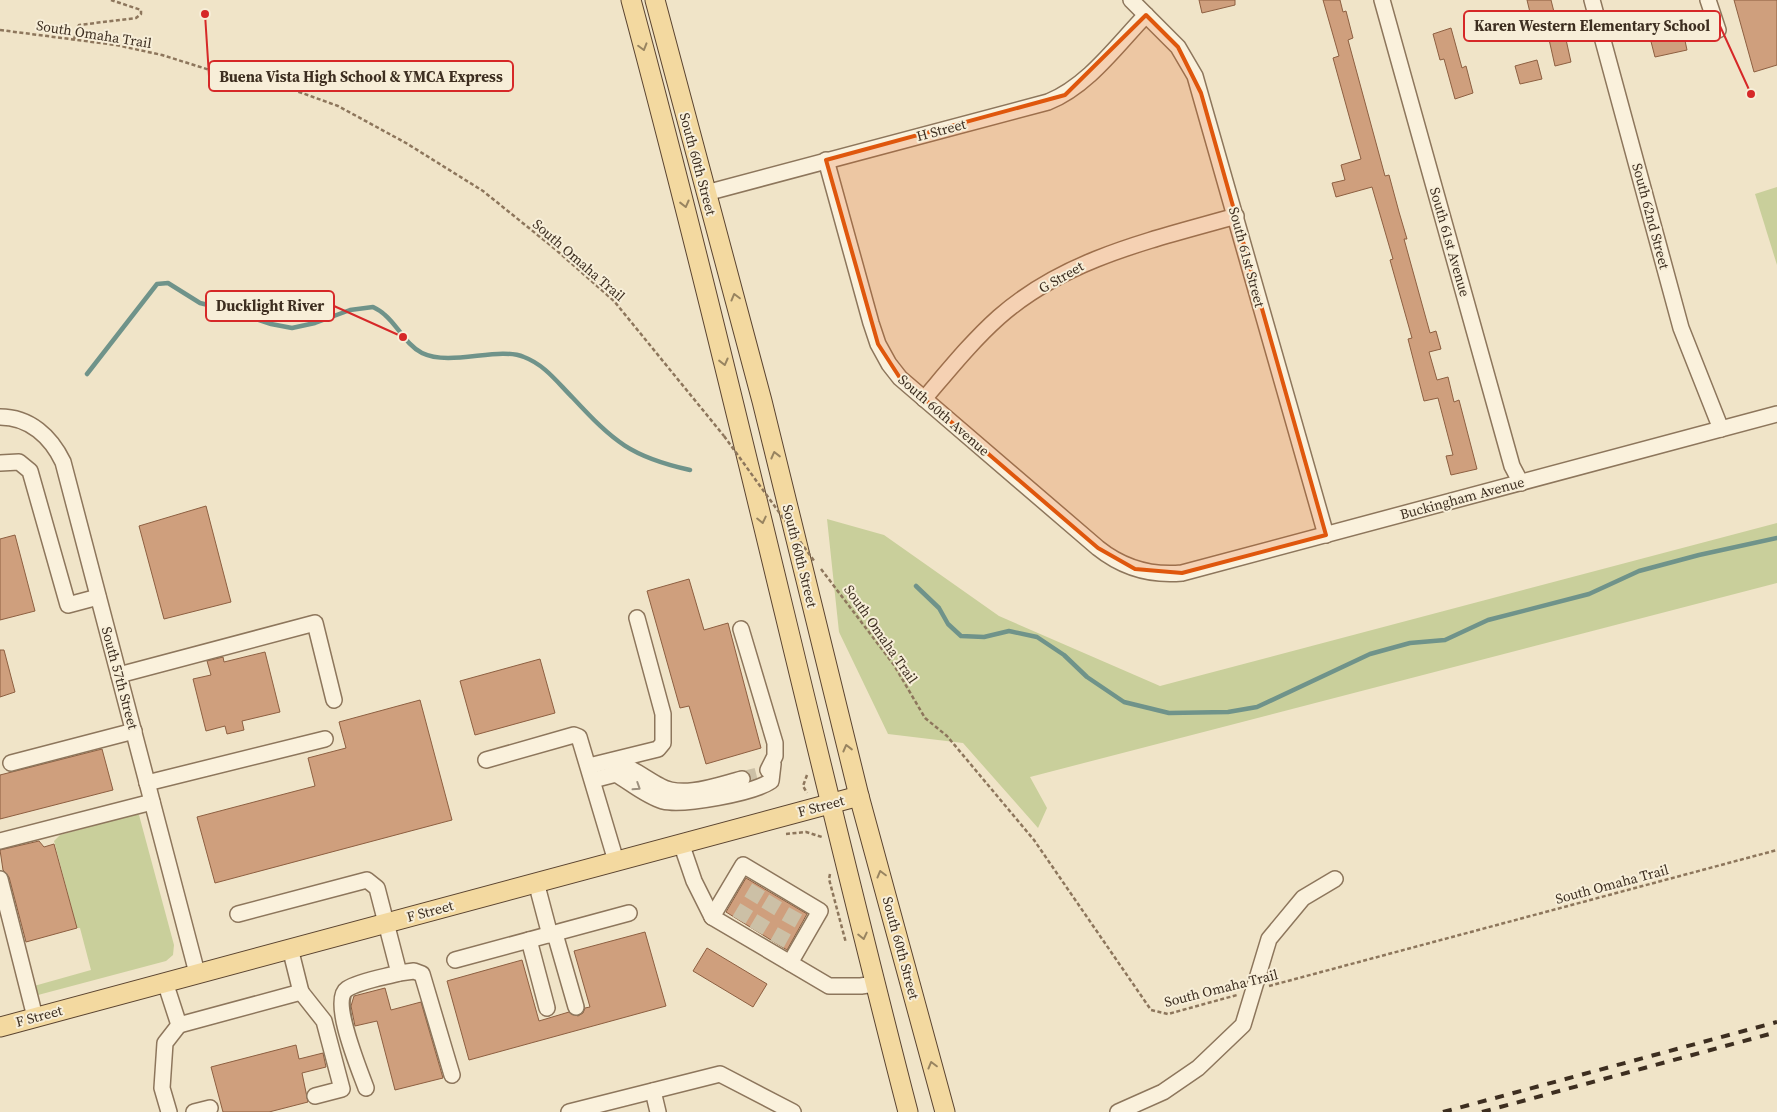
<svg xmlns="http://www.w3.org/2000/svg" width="1777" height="1112" font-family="'Source Serif 4',serif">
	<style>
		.green { fill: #c9cf9b }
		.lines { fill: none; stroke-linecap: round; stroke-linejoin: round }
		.stream { stroke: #6f938a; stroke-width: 4.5 }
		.building { fill: #cf9f7d; stroke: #8d5f41 }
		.minor-tunnel { stroke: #ccc0a6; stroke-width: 15; stroke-dasharray: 15 8; stroke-linecap: butt }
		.minor-casing { stroke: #8d765c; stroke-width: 18 }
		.major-casing { stroke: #5b4430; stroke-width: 21 }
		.path { stroke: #8d765c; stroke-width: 2.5; stroke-dasharray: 4 2.5; stroke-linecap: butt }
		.minor { stroke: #faf1dc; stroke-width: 15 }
		.major { stroke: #f3d9a0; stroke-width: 19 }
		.rail { stroke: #3d2e20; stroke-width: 4; stroke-dasharray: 9 9; stroke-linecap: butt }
		.path-bridge { stroke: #8d765c; stroke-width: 2.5; stroke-dasharray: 4 2.5; stroke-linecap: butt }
		.oneway { stroke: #988460 }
		.oneway2 { stroke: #9c907e }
		.marked { fill: #df570d; fill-opacity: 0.2; stroke: #df570d; stroke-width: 4; stroke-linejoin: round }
		.labels { text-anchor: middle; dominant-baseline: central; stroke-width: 4; stroke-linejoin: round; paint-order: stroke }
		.street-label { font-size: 14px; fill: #3d2e20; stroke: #f7eed8 }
		.leader { fill: none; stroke: #d62828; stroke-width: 2 }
		.callout-dot { fill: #d62828; stroke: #f7eed8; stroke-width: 2 }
		.callout { fill: #f7eed8; stroke: #d62828; stroke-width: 2 }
		.callout-label { font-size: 15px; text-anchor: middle; font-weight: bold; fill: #3d2e20 }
	</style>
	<rect width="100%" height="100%" fill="#f0e4c8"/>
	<g class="green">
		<polygon points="1777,187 1777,265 1755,194"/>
		<polygon points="827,519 884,535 999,616 1160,686 1777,523 1777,583 1030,777 1047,808 1038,828 963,743 888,734 839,632"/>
		<polygon points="132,815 139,815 174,945 173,955 166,961 38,995 34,986 91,970 80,928 77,928 54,841 60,835"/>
	</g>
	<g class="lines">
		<g class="stream">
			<path d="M 87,374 L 157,284 L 168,283 L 200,303 L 228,310 L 271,324 L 292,328 L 315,323 L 350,310 L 373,307 C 377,309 382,312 385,315 C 398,326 406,345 422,353 C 451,367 498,346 524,357 C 545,365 557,382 573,398 C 614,442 631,457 690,470"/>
			<polyline points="916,586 939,608 948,624 961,636 984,637 1009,631 1037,637 1064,655 1087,677 1124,702 1169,713 1228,712 1257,707 1370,654 1410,643 1445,640 1488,620 1589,594 1639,571 1699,555 1777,538"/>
		</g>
	</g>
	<g class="building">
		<polygon points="1199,0 1235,0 1235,5 1202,13"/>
		<polygon points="1323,0 1340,0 1343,12 1346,11 1353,38 1348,40 1385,176 1389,175 1399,212 1407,239 1404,239 1430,333 1436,331 1441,349 1429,352 1437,380 1448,377 1454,402 1459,400 1477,469 1451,475 1446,456 1453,455 1438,398 1424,401 1408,339 1412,338 1390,260 1393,259 1372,187 1336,197 1332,183 1345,180 1341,165 1361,159 1333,58 1339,56"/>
		<polygon points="1527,0 1551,0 1560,36 1565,35 1571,62 1555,66 1546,26 1534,29"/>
		<polygon points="1734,0 1777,0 1777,65 1754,72"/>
		<polygon points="1681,22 1687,50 1655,57 1648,30"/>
		<polygon points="1451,28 1462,68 1466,66 1473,93 1455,99 1444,59 1440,60 1433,34"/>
		<polygon points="1537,60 1542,79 1520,84 1515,66"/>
		<polygon points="206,506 231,602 164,619 139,526"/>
		<polygon points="15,535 35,611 0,620 0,539"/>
		<polygon points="689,579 704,630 728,623 761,748 706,764 689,706 680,708 647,591"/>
		<polygon points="0,650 4,650 15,692 0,697"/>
		<polygon points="265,652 280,712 242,721 244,730 227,734 225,726 206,731 193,679 211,675 207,661 223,657 224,662"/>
		<polygon points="540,659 555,713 475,735 460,681"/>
		<polygon points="420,700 452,820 215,883 197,817 315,786 308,758 346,748 339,722"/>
		<polygon points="102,749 113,790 0,819 0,775"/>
		<polygon points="39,841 44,847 54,844 77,928 26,942 9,877 3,870 0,850"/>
		<polygon points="746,878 807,914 787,950 726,912"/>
		<polygon points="645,932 666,1006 469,1060 447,981 522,960 539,1021 569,1012 578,1016 583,1013 585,1008 590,1007 574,951"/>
		<polygon points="707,948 767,984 753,1007 693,971"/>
		<polygon points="385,988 391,1010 421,1002 443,1078 395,1090 377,1021 355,1026 351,1006 354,996"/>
		<polygon points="296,1045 299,1059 323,1053 326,1067 302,1073 308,1102 269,1112 223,1112 211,1067"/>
	</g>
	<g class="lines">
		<g class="minor-tunnel">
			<polyline points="742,779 765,773"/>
			<polyline points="739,920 763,880"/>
			<polyline points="756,931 780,891"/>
			<polyline points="777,944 800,903"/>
		</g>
		<g class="minor-casing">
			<g id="minor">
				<polyline points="1131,0 1178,47 1195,76 1326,535"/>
				<polyline points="1382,0 1512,466 1521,483"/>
				<polyline points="1592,0 1681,328 1721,429"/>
				<polyline points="1708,0 1718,30"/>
				<path d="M 826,160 L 871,323 L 878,344 L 889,364 L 900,378 L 1098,548 C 1123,568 1150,576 1182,573 L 1777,414"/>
				<path d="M 706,193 L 1048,102 C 1088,86 1117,45 1146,15"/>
				<path d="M 924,399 C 948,371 971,342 999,317 C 1066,258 1152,240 1236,216"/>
				<path d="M 0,417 C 30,417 51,437 63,462 L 197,973"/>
				<polyline points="0,463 19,462 30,471 68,605 98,597"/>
				<polyline points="741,629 775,743 775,756 768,770"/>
				<polyline points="119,675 315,623 334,700"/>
				<polyline points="486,760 574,735 579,737 616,861"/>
				<path d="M 612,762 C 631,766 643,777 660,786 C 683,799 718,785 742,779"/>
				<polyline points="11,763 134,731"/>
				<polyline points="589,766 658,749 663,743 663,714 637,618"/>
				<path d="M 593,780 L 616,774 C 631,783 646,796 663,801 C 683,806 754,793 771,781 L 773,764"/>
				<polyline points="147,783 325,739"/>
				<polyline points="0,841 152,802"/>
				<polyline points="681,843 694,881 712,917 829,986 861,986 874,984"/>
				<polyline points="0,879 35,1017"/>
				<polyline points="536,882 550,935"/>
				<path d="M 238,914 L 367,880 L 377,888 L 399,973 C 385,977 359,981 347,989 C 330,1000 360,1071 366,1088"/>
				<polyline points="712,917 743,865 820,911 790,963"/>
				<polyline points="555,934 576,1007"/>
				<polyline points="529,940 547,1008"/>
				<polyline points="455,960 629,913"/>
				<polyline points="399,973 414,971 422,974 452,1075"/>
				<polyline points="165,982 179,1025 301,992 290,948"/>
				<polyline points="301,992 324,1021 342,1089 315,1096"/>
				<polyline points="653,1091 658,1112"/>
				<polyline points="169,1112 162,1088 165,1043 179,1025"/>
				<polyline points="194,1112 210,1108"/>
				<polyline points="569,1112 720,1074 793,1112"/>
				<polyline points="1118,1112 1163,1092 1198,1068 1243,1025 1269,939 1303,898 1335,879"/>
			</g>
		</g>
		<g class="major-casing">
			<g id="major">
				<path d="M 631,0 C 730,369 812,742 908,1112"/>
				<polyline points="655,0 762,401 859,796 945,1112"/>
				<polyline points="0,1027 859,796"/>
			</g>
		</g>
		<g class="path">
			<polyline points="0,30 116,45 162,55 229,76 288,88 338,106 406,143 483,191 555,249 614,301 724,436"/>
			<polyline points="74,39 79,25 136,18 141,14 141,10 111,0"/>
			<polyline points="821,569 894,665 925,718 947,736 1034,840 1151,1010 1168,1014 1237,995"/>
			<polyline points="807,775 803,786 807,793"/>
			<polyline points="786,834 806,832 822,837"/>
			<polyline points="830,874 829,879 846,943"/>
			<polyline points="1269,986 1777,850"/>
		</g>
		<use href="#minor" class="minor"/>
		<use href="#major" class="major"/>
		<g class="rail">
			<polyline points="1443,1112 1777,1022"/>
			<polyline points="1482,1112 1777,1032"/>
		</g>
		<polyline class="path-bridge" points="724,436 815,562"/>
	</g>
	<defs><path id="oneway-chevron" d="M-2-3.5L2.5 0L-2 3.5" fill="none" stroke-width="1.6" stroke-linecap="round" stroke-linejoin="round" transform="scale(1.25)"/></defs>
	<g class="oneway">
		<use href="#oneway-chevron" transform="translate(643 47) rotate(74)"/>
		<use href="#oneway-chevron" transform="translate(685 204) rotate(76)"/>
		<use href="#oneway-chevron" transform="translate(735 297) rotate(-105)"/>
		<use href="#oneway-chevron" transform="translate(724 362) rotate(76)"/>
		<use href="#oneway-chevron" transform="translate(775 455) rotate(-104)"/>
		<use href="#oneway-chevron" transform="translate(762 520) rotate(77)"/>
		<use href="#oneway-chevron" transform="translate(847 748) rotate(-104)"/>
		<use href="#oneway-chevron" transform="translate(881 874) rotate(-105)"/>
		<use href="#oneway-chevron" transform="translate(863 936) rotate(77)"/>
		<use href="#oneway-chevron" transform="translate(932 1065) rotate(-105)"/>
	</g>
	<use class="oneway2" href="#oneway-chevron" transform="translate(637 787) rotate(33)"/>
	<path class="marked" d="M 1146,15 L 1178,47 L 1201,93 L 1326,535 L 1182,573 L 1135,569 L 1098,548 L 900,378 L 878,344 L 826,160 L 1065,95 Z"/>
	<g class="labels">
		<g class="street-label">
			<text transform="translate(94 34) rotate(9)">South Omaha Trail</text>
			<text transform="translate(941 130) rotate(-15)">H Street</text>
			<text transform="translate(698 164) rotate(75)">South 60th Street</text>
			<text transform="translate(1651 216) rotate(75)">South 62nd Street</text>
			<text transform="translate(1450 242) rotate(74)">South 61st Avenue</text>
			<text transform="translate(1247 257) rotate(75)">South 61st Street</text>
			<text transform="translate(579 260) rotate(41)">South Omaha Trail</text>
			<text transform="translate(1061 277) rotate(-30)">G Street</text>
			<text transform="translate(944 415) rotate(41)">South 60th Avenue</text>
			<text transform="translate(1462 498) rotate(-15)">Buckingham Avenue</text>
			<text transform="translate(800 556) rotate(76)">South 60th Street</text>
			<text transform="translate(881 634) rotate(55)">South Omaha Trail</text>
			<text transform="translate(120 678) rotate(75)">South 57th Street</text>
			<text transform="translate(821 806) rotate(-15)">F Street</text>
			<text transform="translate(1612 884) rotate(-15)">South Omaha Trail</text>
			<text transform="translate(430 911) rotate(-15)">F Street</text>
			<text transform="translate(901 948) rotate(75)">South 60th Street</text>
			<text transform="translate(1221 988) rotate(-14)">South Omaha Trail</text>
			<text transform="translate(39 1016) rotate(-15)">F Street</text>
		</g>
	</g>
	<path class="leader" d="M1751 94L1720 26M205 14L209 76M403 337L334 306"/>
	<g class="callout-dot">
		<circle cx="1751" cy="94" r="5"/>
		<circle cx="205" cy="14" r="5"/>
		<circle cx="403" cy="337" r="5"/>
	</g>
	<g class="callout">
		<rect x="1464" y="11" width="256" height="30" rx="5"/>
		<rect x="209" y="61" width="304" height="30" rx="5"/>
		<rect x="206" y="291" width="128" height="30" rx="5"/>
	</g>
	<g class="callout-label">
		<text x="1592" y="31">Karen Western Elementary School</text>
		<text x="361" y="82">Buena Vista High School &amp; YMCA Express</text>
		<text x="270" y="311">Ducklight River</text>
	</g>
</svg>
